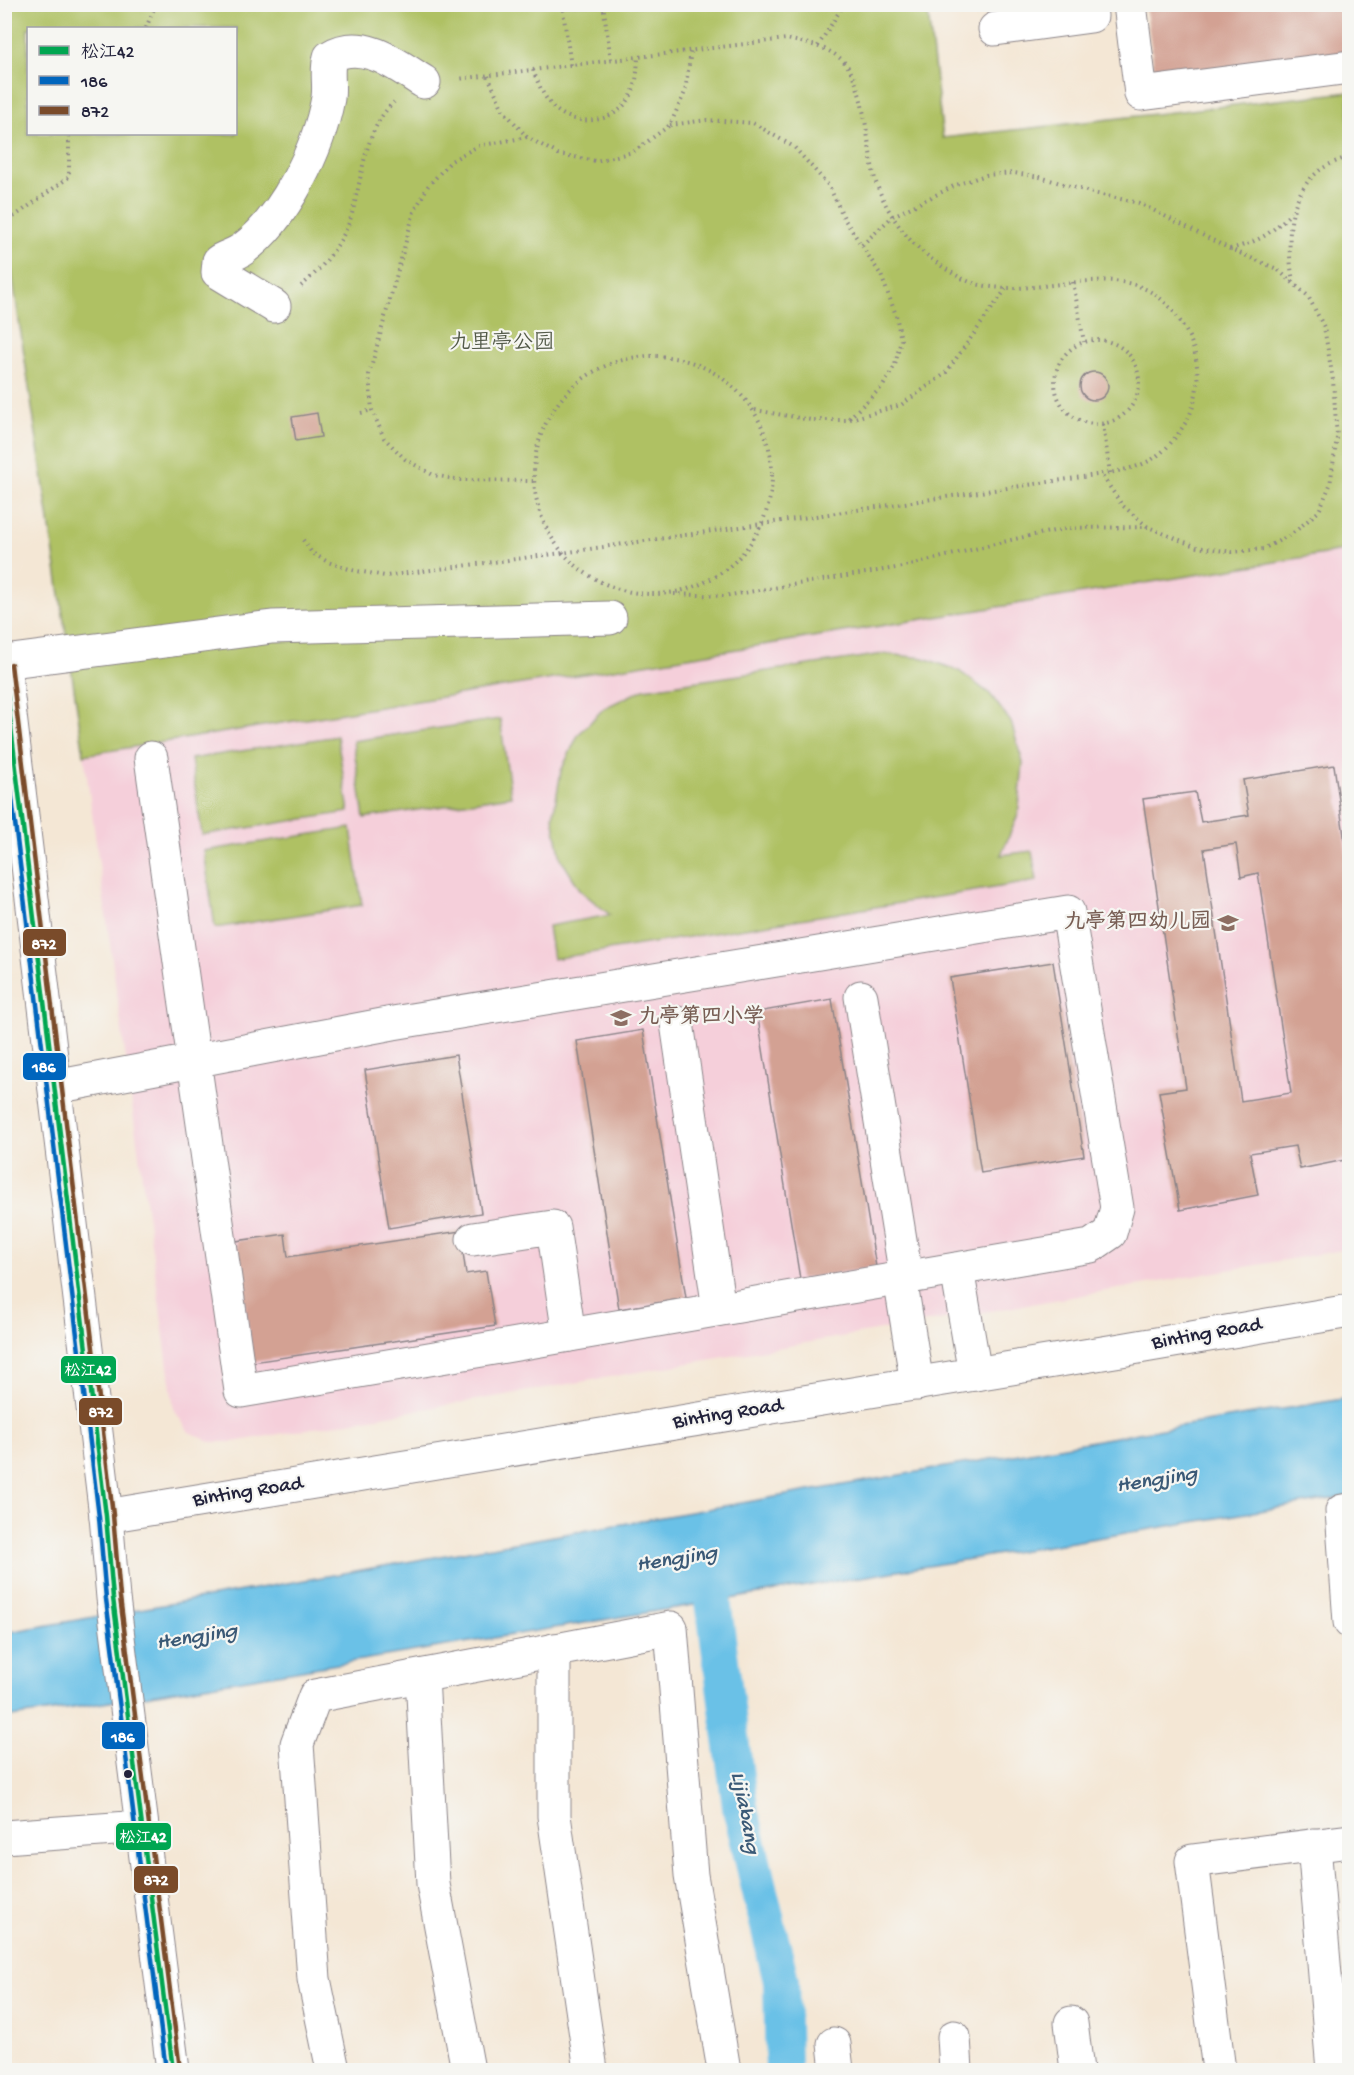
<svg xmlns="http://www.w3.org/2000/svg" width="1354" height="2075" font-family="'Gochi Hand','LXGW WenKai TC',sans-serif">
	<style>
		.built { fill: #f5cfda }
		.green { fill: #afc164; stroke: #687250; stroke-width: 1.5; fill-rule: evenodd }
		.water { fill: #6ac1e7; stroke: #467291; stroke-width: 1.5 }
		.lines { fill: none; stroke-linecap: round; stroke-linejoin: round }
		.canal { stroke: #6ac1e7; stroke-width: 36 }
		.building { fill: #d3a193; fill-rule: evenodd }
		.minor-casing { stroke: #8b8488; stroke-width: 35 }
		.path { stroke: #8b8488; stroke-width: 4; stroke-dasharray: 1.5 4.5; stroke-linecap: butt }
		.minor { stroke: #fff; stroke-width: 33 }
		.bus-1-casing { stroke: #f6f6f2; stroke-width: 9 }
		.bus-2-casing { stroke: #f6f6f2; stroke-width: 9 }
		.bus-3-casing { stroke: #f6f6f2; stroke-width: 9 }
		.bus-1 { stroke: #00a651; stroke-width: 4.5 }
		.bus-2 { stroke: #0065bd; stroke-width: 4.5 }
		.bus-3 { stroke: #7a4b2a; stroke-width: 4.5 }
		.bus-dot { fill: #22223b; stroke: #f6f6f2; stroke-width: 2 }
		.labels { text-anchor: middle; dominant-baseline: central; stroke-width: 4.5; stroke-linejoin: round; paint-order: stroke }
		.park-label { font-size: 21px; fill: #535a49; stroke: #f6f6f2 }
		.education-label { font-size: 21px; font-weight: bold; fill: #785e54; stroke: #f6f6f2; text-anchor: end }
		.street-label { font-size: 21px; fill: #22223b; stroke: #f6f6f2 }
		.water-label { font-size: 22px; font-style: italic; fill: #3b5a77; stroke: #f6f6f2 }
		.line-badge { stroke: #f6f6f2; stroke-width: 2 }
		.badge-label { font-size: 16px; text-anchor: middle; font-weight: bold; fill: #fff }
	</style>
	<rect width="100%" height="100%" fill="#f6f6f2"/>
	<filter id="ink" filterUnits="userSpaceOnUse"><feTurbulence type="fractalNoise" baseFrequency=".0167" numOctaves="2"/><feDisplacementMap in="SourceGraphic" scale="12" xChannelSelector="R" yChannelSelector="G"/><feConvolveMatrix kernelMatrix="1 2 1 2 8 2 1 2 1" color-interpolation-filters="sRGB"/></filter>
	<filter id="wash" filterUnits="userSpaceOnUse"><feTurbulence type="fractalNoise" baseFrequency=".008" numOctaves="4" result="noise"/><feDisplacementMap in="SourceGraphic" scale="24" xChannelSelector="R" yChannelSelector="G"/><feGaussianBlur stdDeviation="1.35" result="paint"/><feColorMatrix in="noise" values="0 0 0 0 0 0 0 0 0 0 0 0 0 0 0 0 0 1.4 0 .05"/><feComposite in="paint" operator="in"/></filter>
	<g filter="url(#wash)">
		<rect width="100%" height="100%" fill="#f4e7d5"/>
		<polygon class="built" points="1349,550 1349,1249 233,1442 211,1442 189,1432 174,1410 84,755"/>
		<g class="green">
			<path d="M 8,4 L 927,5 L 943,138 L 1349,92 L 1349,550 L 84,755 L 5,227 L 4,5 ZM 28,28 L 236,28 L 236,134 L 28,134 Z"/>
			<polygon points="884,654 924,658 959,671 990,694 1011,722 1023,763 1018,815 1001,855 1032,851 1037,881 553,959 548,926 610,915 581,891 561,859 553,817 561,771 578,735 604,708 644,689"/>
			<polygon points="500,719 511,796 364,818 353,741"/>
			<polygon points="337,736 349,812 202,835 191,759"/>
			<polygon points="351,828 362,905 215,928 204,851"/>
		</g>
		<polygon class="water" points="1349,1398 1349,1496 79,1707 5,1718 4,1633 1144,1432"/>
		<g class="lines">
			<polyline class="canal" points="707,1555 740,1807 781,1981 783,2070"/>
		</g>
		<g id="blocks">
			<g class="building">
				<polygon points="1145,4 1350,4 1350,54 1156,82"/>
				<circle cx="1094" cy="386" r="14"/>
				<polygon points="317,413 321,437 296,441 292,417"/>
				<path d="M 1334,765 L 1350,878 L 1350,1159 L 1300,1169 L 1295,1146 L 1250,1153 L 1258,1195 L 1180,1210 L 1159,1092 L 1186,1088 L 1143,799 L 1195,792 L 1201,822 L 1249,815 L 1243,780 ZM 1236,844 L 1241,877 L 1258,873 L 1291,1093 L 1241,1101 L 1204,849 Z"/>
				<polygon points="1053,962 1084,1156 981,1173 950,978"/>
				<polygon points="832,999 876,1267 800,1279 757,1012"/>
				<polygon points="643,1030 686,1298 619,1309 577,1041"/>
				<polygon points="456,1055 481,1213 389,1228 365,1070"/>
				<polygon points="460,1231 466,1274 486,1271 495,1326 253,1362 236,1241 285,1234 288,1257"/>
			</g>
		</g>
	</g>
	<g filter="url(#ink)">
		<use href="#blocks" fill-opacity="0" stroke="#8b8488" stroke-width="1.5"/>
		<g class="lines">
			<g class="minor-casing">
				<g id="minor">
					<polyline points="1130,4 1141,94 1350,67"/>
					<polyline points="995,29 1091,16 1089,4"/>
					<path d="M 274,306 L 218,272 L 219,261 C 226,257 236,254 243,249 C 285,218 319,148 328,98 C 330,84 326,71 330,57 C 362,37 397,65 424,82"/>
					<polyline points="4,662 272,627 610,618"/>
					<polyline points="4,665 106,1516 113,1598 173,2070"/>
					<polyline points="861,997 906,1277"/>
					<polyline points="677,1023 719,1309"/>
					<polyline points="55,1087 393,1023 1068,912 1117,1208 1110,1233 1091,1246 241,1391 151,758"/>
					<polyline points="473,1239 553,1227 569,1335"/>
					<polyline points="957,1269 975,1374"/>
					<polyline points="900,1278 917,1384"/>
					<polyline points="1350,1510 1342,1511 1350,1622"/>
					<polyline points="106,1516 1121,1350 1350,1311"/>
					<polyline points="554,1650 554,1816 591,2070"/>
					<polyline points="422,1676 433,1884 468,2070"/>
					<polyline points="4,1837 142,1827"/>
					<polyline points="1314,1845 1333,2070"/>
					<polyline points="1071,2023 1077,2070"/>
					<polyline points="954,2037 956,2070"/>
					<polyline points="834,2044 837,2070"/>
					<polyline points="333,2070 314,1979 297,1744 315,1696 671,1628 691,1875 724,2070"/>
					<polyline points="1219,2070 1192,1861 1350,1841"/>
				</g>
			</g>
			<g class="path">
				<polyline points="562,4 571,66"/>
				<polyline points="603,4 611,60"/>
				<polyline points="146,28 156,4"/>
				<polyline points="818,46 844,4"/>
				<path d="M 533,70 C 538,83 543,96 553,107 C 573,127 610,124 627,102 C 637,89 637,72 638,57"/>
				<polyline points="488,76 503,110 527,137 558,154 596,161 633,152 670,125 685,92 691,51"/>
				<polyline points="670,125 707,120 753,123 794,147 829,186 845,220 881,275 896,315 901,340 895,365 883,386 847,420"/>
				<polyline points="527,137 478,146 451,161 428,186 414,212 369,375 372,410 384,438 405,459 433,475 461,480 533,481"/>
				<polyline points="4,224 69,177 69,134"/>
				<polyline points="862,245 893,216 956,185 986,175 1014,173 1040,177 1093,193 1139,203 1230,249 1277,269 1308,296 1324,327 1333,380 1337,438 1330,485 1319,511 1292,534 1263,549 1232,552 1197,547 1148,527 1122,505 1101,474"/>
				<path d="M 1230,249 C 1260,241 1269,235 1291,213"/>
				<polyline points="1073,282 1084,342"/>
				<path d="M 1293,282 C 1287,243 1285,197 1320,170 C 1328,164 1340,160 1350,156"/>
				<path d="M 301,286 C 321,270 341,245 350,220 C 363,181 362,132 394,102"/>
				<circle cx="1097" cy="382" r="42"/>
				<circle cx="653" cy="475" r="119"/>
				<polyline points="755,410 811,420 847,420 901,405 945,374 1006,289"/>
				<polyline points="361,413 372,410"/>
				<polyline points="1103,424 1110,473"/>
				<polyline points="4,473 5,473"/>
				<path d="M 303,540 L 312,553 L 328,562 L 352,570 L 385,576 L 562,553 L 1110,473 C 1121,470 1135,468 1145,463 C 1163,455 1176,438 1186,422 C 1200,398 1201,364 1190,339 C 1143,237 1055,304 976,284 C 956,278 930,259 915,245 C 898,228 882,202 875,179 C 867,148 865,79 841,59 C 826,46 805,43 786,39 L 458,79"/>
				<polyline points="674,594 724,596 902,567 1019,538 1069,528 1148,527"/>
			</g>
			<use href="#minor" class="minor"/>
			<g class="bus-1-casing">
				<polyline id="bus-1" points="4,669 106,1516 113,1598 173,2070"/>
			</g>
			<g class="bus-2-casing">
				<polyline id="bus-2" points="4,732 99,1517 106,1599 166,2070"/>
			</g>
			<g class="bus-3-casing">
				<polyline id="bus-3" points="11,664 113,1515 120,1597 180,2069"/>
			</g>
			<use href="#bus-1" class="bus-1"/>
			<use href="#bus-2" class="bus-2"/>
			<use href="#bus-3" class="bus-3"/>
		</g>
	</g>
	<defs>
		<g id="school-bare" transform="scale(1.62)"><path d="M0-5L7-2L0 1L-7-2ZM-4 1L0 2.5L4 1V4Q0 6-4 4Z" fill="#8d6e63" stroke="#f6f6f2" stroke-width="2.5" paint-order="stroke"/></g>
	</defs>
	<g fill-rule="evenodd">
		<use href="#school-bare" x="1228" y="923"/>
		<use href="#school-bare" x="621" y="1018"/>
	</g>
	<circle class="bus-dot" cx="128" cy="1774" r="5"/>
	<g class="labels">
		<g class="park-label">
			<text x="502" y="344">九里亭公园</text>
		</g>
		<g class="education-label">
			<text x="1211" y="923">九亭第四幼儿园</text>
			<text x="638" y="1018" text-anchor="start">九亭第四小学</text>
		</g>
		<g class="street-label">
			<text transform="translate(1207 1335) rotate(-10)">Binting Road</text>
			<text transform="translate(728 1415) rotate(-9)">Binting Road</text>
			<text transform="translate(248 1493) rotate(-9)">Binting Road</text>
		</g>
		<g class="water-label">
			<text transform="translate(1157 1481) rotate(-9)">Hengjing</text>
			<text transform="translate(677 1560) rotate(-9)">Hengjing</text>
			<text transform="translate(197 1638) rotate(-9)">Hengjing</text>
			<text transform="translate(744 1813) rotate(79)">Lijiabang</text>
		</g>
	</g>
	<g class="line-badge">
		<rect x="22" y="928" width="45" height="29" rx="6" fill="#7a4b2a"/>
		<rect x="22" y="1052" width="45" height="29" rx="6" fill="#0065bd"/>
		<rect x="60" y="1355" width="57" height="29" rx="6" fill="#00a651"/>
		<rect x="78" y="1397" width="45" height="29" rx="6" fill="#7a4b2a"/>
		<rect x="101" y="1721" width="45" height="29" rx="6" fill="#0065bd"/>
		<rect x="115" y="1822" width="57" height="29" rx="6" fill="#00a651"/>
		<rect x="133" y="1865" width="46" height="29" rx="6" fill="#7a4b2a"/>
	</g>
	<g class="badge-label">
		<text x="44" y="949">872</text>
		<text x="44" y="1072">186</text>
		<text x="88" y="1375">松江42</text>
		<text x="101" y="1417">872</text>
		<text x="123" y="1742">186</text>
		<text x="143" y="1842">松江42</text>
		<text x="156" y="1885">872</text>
	</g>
	<rect width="1354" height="2075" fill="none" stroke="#f6f6f2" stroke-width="24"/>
	<rect x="27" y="27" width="210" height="108" fill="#f6f6f2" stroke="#a1a1a9" stroke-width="1.5"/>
	<rect x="39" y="46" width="30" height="9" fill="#00a651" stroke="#a1a1a9" stroke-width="1.5"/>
	<text x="81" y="57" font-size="18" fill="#22223b">松江42</text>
	<rect x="39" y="76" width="30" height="9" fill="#0065bd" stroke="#a1a1a9" stroke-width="1.5"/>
	<text x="81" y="87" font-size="18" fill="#22223b">186</text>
	<rect x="39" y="106" width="30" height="9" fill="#7a4b2a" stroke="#a1a1a9" stroke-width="1.5"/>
	<text x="81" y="117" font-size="18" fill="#22223b">872</text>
</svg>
